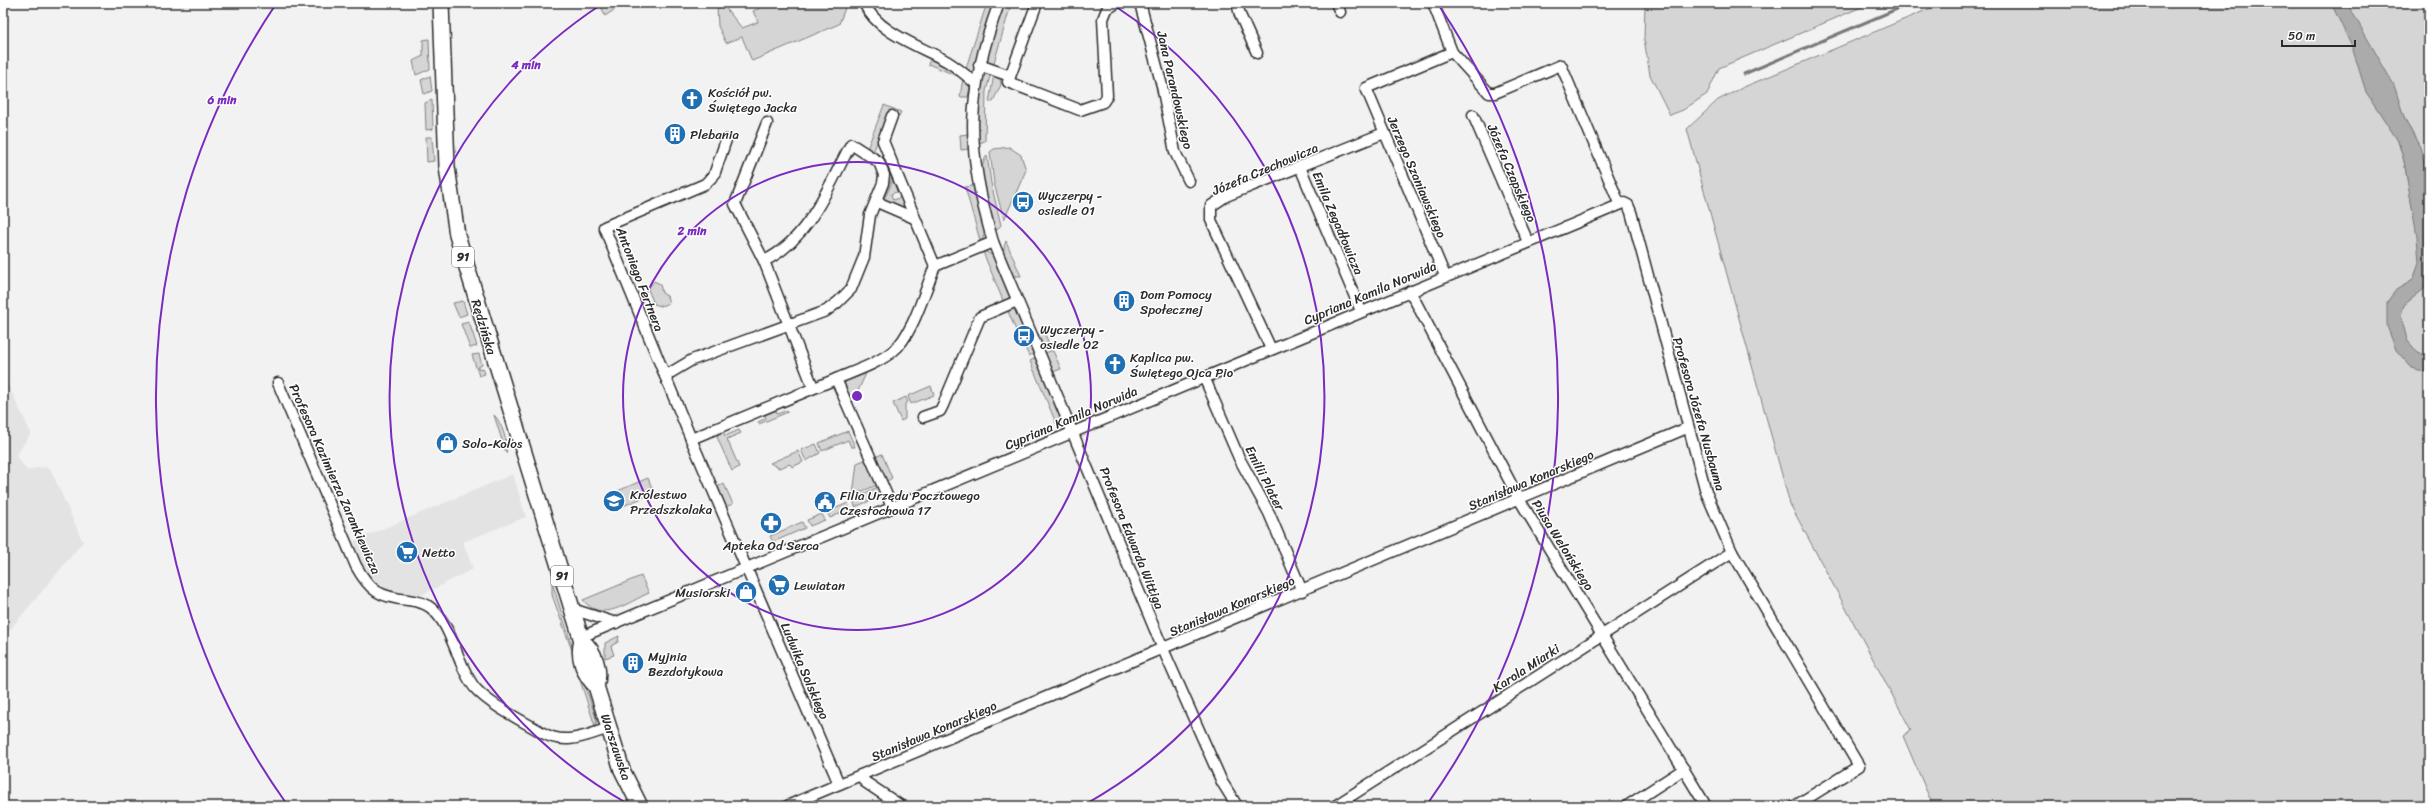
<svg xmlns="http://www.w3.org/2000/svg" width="2432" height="809" font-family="Sriracha,sans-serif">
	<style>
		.built { fill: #e3e3e3 }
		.green { fill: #d5d5d5; stroke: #808080 }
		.water { fill: #ababab; stroke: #787878 }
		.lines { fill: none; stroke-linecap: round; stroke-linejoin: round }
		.stream { stroke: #787878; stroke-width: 3 }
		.minor-casing { stroke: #2b2b2b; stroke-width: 13 }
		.primary-casing { stroke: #2b2b2b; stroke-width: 18 }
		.minor { stroke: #fff; stroke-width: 10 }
		.primary { stroke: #fff; stroke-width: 15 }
		.ring { fill: none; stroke: #7b2cbf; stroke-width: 2 }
		.labels { text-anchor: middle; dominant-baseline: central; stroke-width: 3; stroke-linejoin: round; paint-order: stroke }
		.shield { fill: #fff; stroke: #6b6b6b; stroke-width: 1 }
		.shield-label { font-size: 12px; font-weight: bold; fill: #2b2b2b }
		.street-label { font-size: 13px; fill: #2b2b2b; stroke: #fff }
		.poi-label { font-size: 13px; fill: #2b2b2b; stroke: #fff; text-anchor: start }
		.centre { fill: #7b2cbf; stroke: #fff; stroke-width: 2 }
		.ring-label { font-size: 12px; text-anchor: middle; font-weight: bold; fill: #7b2cbf; stroke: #fff; stroke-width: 3; stroke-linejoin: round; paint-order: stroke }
	</style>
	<rect width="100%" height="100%" fill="#f2f2f2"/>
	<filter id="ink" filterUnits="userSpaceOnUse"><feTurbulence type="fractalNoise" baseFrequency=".025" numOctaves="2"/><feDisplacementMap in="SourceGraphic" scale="8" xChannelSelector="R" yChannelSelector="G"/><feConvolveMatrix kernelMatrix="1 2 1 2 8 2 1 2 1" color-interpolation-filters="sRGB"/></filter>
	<g filter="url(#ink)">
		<g class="built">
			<polygon points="3,374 31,433 16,456 28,471 38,467 50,468 83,542 3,638"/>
			<polygon points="513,474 526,517 463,542 473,569 418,597 387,593 364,574 354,541"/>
		</g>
		<g class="green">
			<polygon points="600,3 648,3 617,8 605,16"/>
			<polygon points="771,3 843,3 845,8 839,24 752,61 742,37 726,43 718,26 717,8 724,6 742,28 758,22 753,11"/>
			<polygon points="987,3 994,3 973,73 968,73 965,71"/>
			<polygon points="1645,3 1871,3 1719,68 1707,94 1683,110 1670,115 1650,75 1644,39"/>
			<polygon points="1943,3 2333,3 2398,141 2404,161 2413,213 2429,218 2429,806 1933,806 1903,736 1911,730 1790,504 1687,129 1718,100 1744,87"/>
			<polygon points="2347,3 2429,3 2429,191 2415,138 2409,127 2399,120"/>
			<polygon points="1003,6 1010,8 993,66 987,64 985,60"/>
			<polygon points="429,39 430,69 416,75 413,61 423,56 423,40"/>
			<polygon points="931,58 947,66 960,77 928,64"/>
			<polygon points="986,71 991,73 986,91 985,141 979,143 976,118 982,74"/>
			<polygon points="994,74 1000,77 1001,85 993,101 989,102"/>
			<polygon points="430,76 432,91 424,94 421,80"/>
			<polygon points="963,78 970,87 968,97 960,97"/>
			<polygon points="432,100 433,129 426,130 425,103"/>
			<polygon points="884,105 901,112 899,116 889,112 874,150 888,164 893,177 883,199 886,185 867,149"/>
			<polygon points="968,134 969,149 961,150 960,135"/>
			<polygon points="426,137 432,137 434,161 427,162"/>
			<polygon points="1009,147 1021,155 1026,170 1004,220 994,183 990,152 994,149"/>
			<path d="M 987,155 L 991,183 L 1001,225 L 997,230 L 993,228 C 987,207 974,175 987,155 Z"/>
			<polygon points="894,179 899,191 891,194 893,200 902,197 907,210 883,201"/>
			<polygon points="973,186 985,232 981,244 965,187"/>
			<path d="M 1006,241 L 1021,276 L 1013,276 C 1004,268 1001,252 1006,241 Z"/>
			<polygon points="983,252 987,252 994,257 1011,298 1010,301 1004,303"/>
			<polygon points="654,281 660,284 662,293 667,296 669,303 661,306 654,304 648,289"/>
			<polygon points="463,301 467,314 459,317 453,303"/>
			<polygon points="1012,307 1016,309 1026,332 1018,335 1007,309"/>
			<polygon points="469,322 477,346 470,348 461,324"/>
			<polygon points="1044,332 1050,346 1043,349 1037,335"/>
			<polygon points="1028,337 1035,353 1029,356 1021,340"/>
			<polygon points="1050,351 1053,351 1061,369 1053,372 1045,353"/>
			<polygon points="479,354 482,365 478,367 478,369 483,368 485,374 479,376 472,355"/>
			<polygon points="1037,357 1063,419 1056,423 1030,361"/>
			<polygon points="868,369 852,404 844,387 846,380"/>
			<polygon points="931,386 934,395 911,404 908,396"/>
			<polygon points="906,397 908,402 905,404 905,419 901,421 893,403"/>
			<polygon points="775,408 777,414 787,410 788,412 759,424 758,422 766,418 764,412"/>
			<path d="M 494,415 C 501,421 509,444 506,453 Z"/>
			<polygon points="723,430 725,436 739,430 741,433 727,439 739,467 732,471 717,437 719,431"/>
			<polygon points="848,431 855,447 851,447 848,440 822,451 819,443"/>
			<polygon points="816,444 820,453 806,461 801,450"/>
			<polygon points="798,451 803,462 792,467 790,464 779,468 770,463"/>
			<polygon points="882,454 892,478 884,483 873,458"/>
			<polygon points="867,459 877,485 853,495 857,463"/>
			<polygon points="648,478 654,493 623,506 621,502 618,504 613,493"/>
			<polygon points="724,484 733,504 725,507 716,487"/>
			<polygon points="878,487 882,496 855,507 853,498"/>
			<polygon points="848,503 850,509 830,518 827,512"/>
			<polygon points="822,514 825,520 810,526 807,520"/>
			<polygon points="802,522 805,528 773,542 770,536"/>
			<path d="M 641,576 L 649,593 C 628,602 602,624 583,600 Z"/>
			<polygon points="552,582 576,659 575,659 552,595"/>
			<polygon points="619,636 618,642 611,646 614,655 605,658 605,643"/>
			<polygon points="576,668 579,668 597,721 595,726"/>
		</g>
		<polygon class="water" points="2331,3 2347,3 2394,85 2405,120 2420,147 2429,181 2429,285 2404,305 2401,315 2407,340 2418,353 2429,356 2429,373 2412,368 2396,350 2387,326 2387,302 2396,290 2413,280 2419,263 2417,237 2404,161 2398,141 2366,92 2352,47"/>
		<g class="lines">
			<polyline class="stream" points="1744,74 1911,3"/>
			<g class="minor-casing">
				<g id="minor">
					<path d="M 864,3 C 878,34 921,46 948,62 C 958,68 967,76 975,83"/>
					<path d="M 999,3 C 965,95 966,149 993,242 L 1163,649 L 1222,782 L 1237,806"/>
					<polyline points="1037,3 1008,82 1080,110 1103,102 1107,96 1103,19 1107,9 1117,3"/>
					<polyline points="1140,3 1162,86 1175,152 1189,181"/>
					<polyline points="1237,3 1240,15 1257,53"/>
					<polyline points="1336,3 1340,12"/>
					<polyline points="1433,3 1452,52 1489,93 1495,93 1561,65 1619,203"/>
					<polyline points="979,65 1010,76"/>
					<polyline points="1473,115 1528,242"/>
					<polyline points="892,116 883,141 935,266"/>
					<polyline points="767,123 735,204 764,261 813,387"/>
					<polyline points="726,140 714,175 705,184 604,227 691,439 839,784"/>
					<polyline points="1300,167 1361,311"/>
					<polyline points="877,202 914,218"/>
					<polyline points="1445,276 1366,88 1452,52"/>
					<polyline points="1410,291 1519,499 1706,806"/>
					<polyline points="1271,349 1211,220 1211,206 1226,196 1384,133"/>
					<path d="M 665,376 L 692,360 L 826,311 L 838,302 L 851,289 L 864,257 L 870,215 L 883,183 L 884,175 L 879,162 L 851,144 C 829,185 809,240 764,261"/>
					<polyline points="1204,377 1239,458 1269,513 1302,591"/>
					<path d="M 836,379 C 855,371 877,364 893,351 C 913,335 925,290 935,266 L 993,242"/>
					<path d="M 278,383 L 356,566 C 370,591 379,597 408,600 C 416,601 425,603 431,608 C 453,626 457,666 475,688 C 490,705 521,720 541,732 C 564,746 585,736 609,728"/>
					<polyline points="923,417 940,411 943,405 980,317 1017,301"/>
					<polyline points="691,439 836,379 892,507"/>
					<polyline points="572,609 616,623"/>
					<polyline points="581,637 1624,203 1628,205 1631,212 1706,492 1732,552 1859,766 1795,806"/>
					<polyline points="861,775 865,782 901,806"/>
					<polyline points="787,806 1687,428"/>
					<polyline points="1335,806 1732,552"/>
					<polyline points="1627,806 1684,769"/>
				</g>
			</g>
			<g class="primary-casing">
				<g id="primary">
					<polyline points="441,3 447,167 457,235 582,641"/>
					<path d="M 582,641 C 577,656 584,675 596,686 L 622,770 L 640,806"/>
					<path d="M 582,641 C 595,651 601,671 596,686"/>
				</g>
			</g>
			<use href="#minor" class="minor"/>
			<use href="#primary" class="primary"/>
		</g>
	</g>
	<g class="ring">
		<circle cx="857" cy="396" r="234"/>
		<path d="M630 805A468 468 0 0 1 602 4M1112 4A468 468 0 0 1 1084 805"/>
		<path d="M286 803A701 701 0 0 1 276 4M1438 4A701 701 0 0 1 1428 803"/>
	</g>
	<defs>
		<g id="church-disc" transform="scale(1.15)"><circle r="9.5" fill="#1f6fb2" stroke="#fff"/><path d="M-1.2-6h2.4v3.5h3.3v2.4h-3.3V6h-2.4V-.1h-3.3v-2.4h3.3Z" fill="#fff"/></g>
		<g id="building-disc" transform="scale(1.15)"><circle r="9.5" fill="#1f6fb2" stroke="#fff"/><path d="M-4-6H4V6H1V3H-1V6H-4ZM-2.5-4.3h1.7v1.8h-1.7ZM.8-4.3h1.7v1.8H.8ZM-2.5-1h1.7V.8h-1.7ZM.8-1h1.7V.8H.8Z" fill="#fff"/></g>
		<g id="bus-disc" transform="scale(1.15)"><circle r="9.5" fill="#1f6fb2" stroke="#fff"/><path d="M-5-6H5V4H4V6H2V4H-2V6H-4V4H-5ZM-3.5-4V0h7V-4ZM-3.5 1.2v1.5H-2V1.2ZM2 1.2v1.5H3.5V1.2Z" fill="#fff"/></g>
		<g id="shop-disc" transform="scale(1.15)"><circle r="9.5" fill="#1f6fb2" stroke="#fff"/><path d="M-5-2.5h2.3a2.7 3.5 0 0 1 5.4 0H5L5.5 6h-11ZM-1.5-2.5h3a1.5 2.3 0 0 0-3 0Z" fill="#fff"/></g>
		<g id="school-disc" transform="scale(1.15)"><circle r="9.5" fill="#1f6fb2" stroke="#fff"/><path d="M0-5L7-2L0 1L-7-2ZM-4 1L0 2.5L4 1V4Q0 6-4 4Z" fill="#fff"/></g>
		<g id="civic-disc" transform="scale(1.15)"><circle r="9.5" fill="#1f6fb2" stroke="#fff"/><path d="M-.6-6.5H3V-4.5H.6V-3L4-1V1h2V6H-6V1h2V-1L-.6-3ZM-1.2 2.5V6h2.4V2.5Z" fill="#fff"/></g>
		<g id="pharmacy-disc" transform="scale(1.15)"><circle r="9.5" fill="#1f6fb2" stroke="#fff"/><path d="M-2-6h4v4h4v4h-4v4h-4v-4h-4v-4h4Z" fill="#fff"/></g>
		<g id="supermarket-disc" transform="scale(1.15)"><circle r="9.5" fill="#1f6fb2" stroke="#fff"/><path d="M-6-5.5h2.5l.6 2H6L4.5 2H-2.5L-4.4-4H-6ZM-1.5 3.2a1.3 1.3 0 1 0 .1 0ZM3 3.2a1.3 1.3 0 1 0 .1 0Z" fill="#fff"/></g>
	</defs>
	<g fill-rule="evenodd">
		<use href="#church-disc" x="692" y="99"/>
		<use href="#building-disc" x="675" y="134"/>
		<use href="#bus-disc" x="1023" y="202"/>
		<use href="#building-disc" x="1124" y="301"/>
		<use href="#bus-disc" x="1024" y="336"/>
		<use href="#church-disc" x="1115" y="364"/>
		<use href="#shop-disc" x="447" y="443"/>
		<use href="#school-disc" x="614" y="501"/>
		<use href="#civic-disc" x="825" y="502"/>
		<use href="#pharmacy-disc" x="771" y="523"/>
		<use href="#supermarket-disc" x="407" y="552"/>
		<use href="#supermarket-disc" x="779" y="585"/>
		<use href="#shop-disc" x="746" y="592"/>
		<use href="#building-disc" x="633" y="663"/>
	</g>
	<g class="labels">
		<g class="shield">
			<rect x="452" y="247" width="22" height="20" rx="3"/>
			<rect x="551" y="566" width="22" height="20" rx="3"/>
		</g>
		<g class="shield-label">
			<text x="463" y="257">91</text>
			<text x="562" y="576">91</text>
		</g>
		<g class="street-label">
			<text transform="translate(1175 90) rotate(77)">Jana Parandowskiego</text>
			<text transform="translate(1265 169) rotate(-23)">Józefa Czechowicza</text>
			<text transform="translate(1512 173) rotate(67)">Józefa Czapskiego</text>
			<text transform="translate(1417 177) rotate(67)">Jerzego Szaniawskiego</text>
			<text transform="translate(1338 223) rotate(67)">Emila Zegadłowicza</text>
			<text transform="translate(640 279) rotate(69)">Antoniego Fertnera</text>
			<text transform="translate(1370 293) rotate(-23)">Cypriana Kamila Norwida</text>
			<text transform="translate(484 327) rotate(73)">Rędzińska</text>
			<text transform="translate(1699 414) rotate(74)">Profesora Józefa Nusbauma</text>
			<text transform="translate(1071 418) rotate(-23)">Cypriana Kamila Norwida</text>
			<text transform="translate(1265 478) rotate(63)">Emilii Plater</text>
			<text transform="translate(335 479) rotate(66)">Profesora Kazimierza Zarankiewicza</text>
			<text transform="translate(1531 480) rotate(-23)">Stanisława Konarskiego</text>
			<text transform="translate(1132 538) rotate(68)">Profesora Edwarda Wittiga</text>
			<text transform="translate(1563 545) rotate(58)">Piusa Welońskiego</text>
			<text transform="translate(1232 606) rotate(-23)">Stanisława Konarskiego</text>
			<text transform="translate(1526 668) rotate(-33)">Karola Miarki</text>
			<text transform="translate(805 671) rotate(67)">Ludwika Solskiego</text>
			<text transform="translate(934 731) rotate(-23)">Stanisława Konarskiego</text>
			<text transform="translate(616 747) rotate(71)">Warszawska</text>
		</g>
		<g class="poi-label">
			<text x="708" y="92">Kościół pw.<tspan x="708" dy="15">Świętego Jacka</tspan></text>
			<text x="690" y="134">Plebania</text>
			<text x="1038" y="195">Wyczerpy -<tspan x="1038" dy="15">osiedle 01</tspan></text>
			<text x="1140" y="294">Dom Pomocy<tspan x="1140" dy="15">Społecznej</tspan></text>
			<text x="1040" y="329">Wyczerpy -<tspan x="1040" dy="15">osiedle 02</tspan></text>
			<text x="1130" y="357">Kaplica pw.<tspan x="1130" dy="15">Świętego Ojca Pio</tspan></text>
			<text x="462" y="443">Solo-Kolos</text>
			<text x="630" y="494">Królestwo<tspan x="630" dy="15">Przedszkolaka</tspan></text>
			<text x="840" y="495">Filia Urzędu Pocztowego<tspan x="840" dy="15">Częstochowa 17</tspan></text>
			<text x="771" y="545" text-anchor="middle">Apteka Od Serca</text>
			<text x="422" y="552">Netto</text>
			<text x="794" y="585">Lewiatan</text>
			<text x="730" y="592" text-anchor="end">Musiorski</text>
			<text x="648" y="656">Myjnia<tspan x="648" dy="15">Bezdotykowa</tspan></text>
		</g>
	</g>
	<circle cx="857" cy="396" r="6" class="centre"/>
	<g class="ring-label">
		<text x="526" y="69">4 min</text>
		<text x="222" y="104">6 min</text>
		<text x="692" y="235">2 min</text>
	</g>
	<rect width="2432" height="809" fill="none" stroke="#fff" stroke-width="16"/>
	<rect x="8" y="8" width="2416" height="793" fill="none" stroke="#2b2b2b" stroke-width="1.5" filter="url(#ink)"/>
	<path d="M2282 40v6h73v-6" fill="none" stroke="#2b2b2b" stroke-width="2"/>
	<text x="2288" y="40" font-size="12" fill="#2b2b2b" stroke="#ffffff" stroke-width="3" paint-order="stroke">50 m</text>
</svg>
